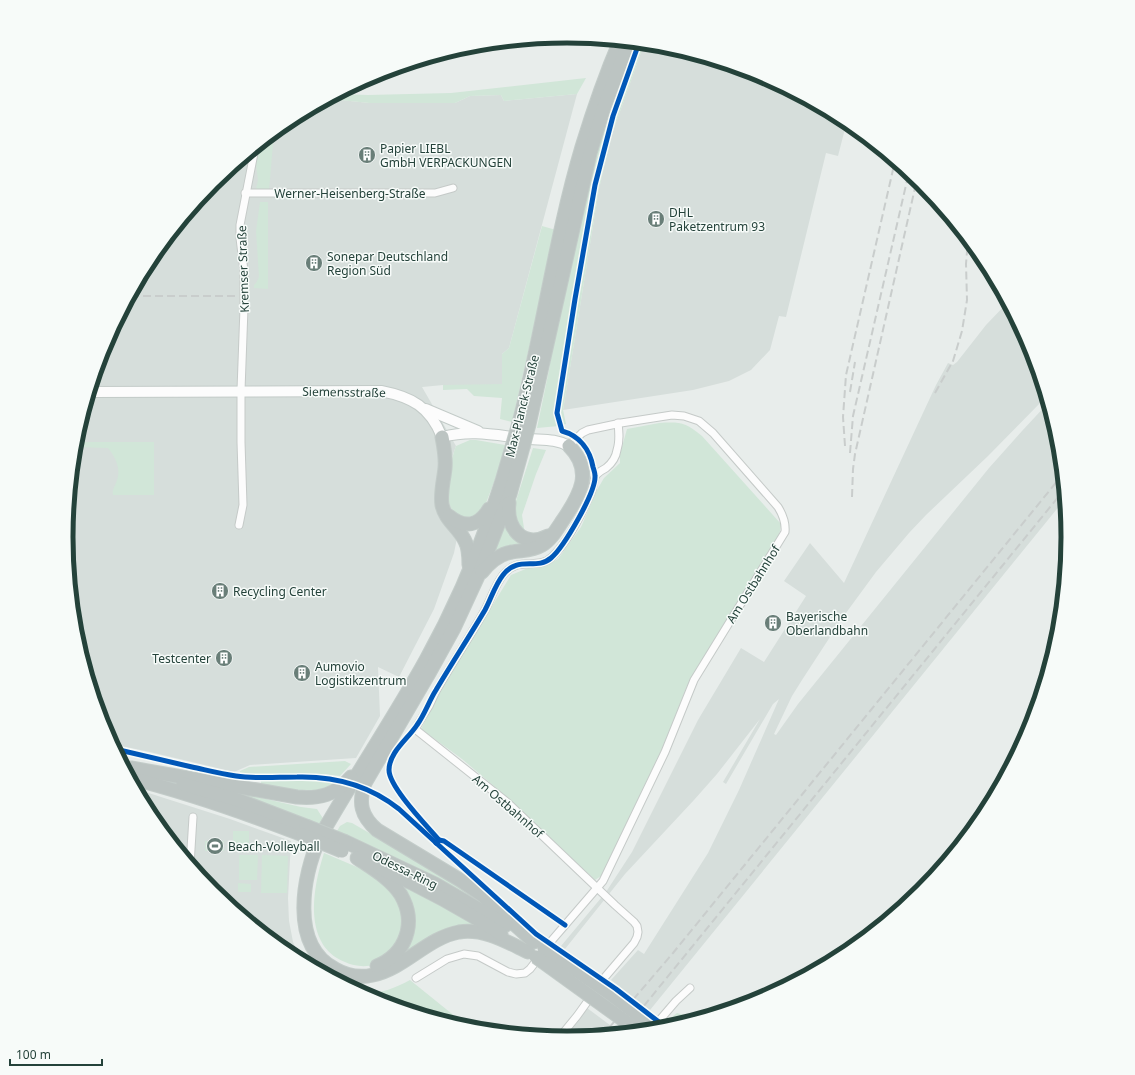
<svg xmlns="http://www.w3.org/2000/svg" width="1135" height="1075" font-family="'Noto Sans',sans-serif">
	<style>
		.built { fill: #d6dedb }
		.green { fill: #d1e6d8 }
		.lines { fill: none; stroke-linecap: round; stroke-linejoin: round }
		.street-casing { stroke: #c5cac8; stroke-width: 9 }
		.secondary-casing { stroke: #c3cbc8; stroke-width: 12 }
		.highway-casing { stroke: #c3ccc9; stroke-width: 15 }
		.street { stroke: #fcfcfc; stroke-width: 7 }
		.secondary { stroke: #fcfcfc; stroke-width: 10 }
		.highway { stroke: #bcc4c2; stroke-width: 13 }
		.rail { stroke: #c9cdcc; stroke-width: 2; stroke-dasharray: 8 4; stroke-linecap: butt }
		.highway-bridge-casing { stroke: #c3ccc9; stroke-width: 15; stroke-linecap: butt }
		.highway-bridge { stroke: #bcc4c2; stroke-width: 13 }
		.cycleway-casing { stroke: #f7fbf9; stroke-width: 8 }
		.cycleway { stroke: #0057b8; stroke-width: 5 }
		.labels { text-anchor: middle; dominant-baseline: central; stroke-width: 3; stroke-linejoin: round; paint-order: stroke }
		.poi-label { font-size: 12px; fill: #24423a; stroke: #f7fbf9; text-anchor: start }
		.street-label { font-size: 12px; fill: #24423a; stroke: #f7fbf9 }
		.rim { fill: none; stroke: #24423a; stroke-width: 5 }
	</style>
	<rect width="100%" height="100%" fill="#e8edeb"/>
	<g class="built">
		<polygon points="644,44 666,46 760,74 847,121 838,156 826,153 786,317 779,316 770,350 751,370 729,381 693,390 563,410 571,362 599,189 611,137"/>
		<polygon points="577,94 509,348 502,354 502,385 443,385 422,387 456,446 452,457 461,518 454,553 434,609 399,677 378,667 380,716 356,758 250,765 234,772 150,752 112,744 104,729 76,635 66,537 76,439 104,345 151,259 213,183 289,120 330,99 370,103 455,103 470,96 501,95 504,101"/>
		<polygon points="1008,302 1031,346 1046,397 988,456 926,515 909,533 876,572 843,617 802,680 792,696 774,734 776,735 798,704 989,468 1022,431 1048,403 1059,440 1065,499 650,1010 611,980 638,950 644,954 708,853 739,790 779,699 773,704 726,784 723,782 760,719 717,774 694,800 625,874 565,949 561,946 606,892 632,852 698,720 741,648 764,662 806,596 784,581 810,543 844,583 936,385 948,363 953,365 957,362 986,325"/>
		<polygon points="136,789 230,819 291,841 288,898 289,921 293,942 302,961 289,954 213,892 150,816"/>
		<polygon points="587,1008 622,1034 567,1039 561,1038"/>
	</g>
	<g class="green">
		<polygon points="633,43 638,43 621,88 598,165 586,227 555,411 559,426 537,428 549,370 554,338 594,154"/>
		<path d="M 641,43 L 644,44 L 611,137 L 599,189 L 571,362 L 563,410 L 566,424 L 562,425 L 558,413 L 559,408 C 569,345 578,281 590,219 C 602,159 615,98 641,43 Z"/>
		<polygon points="586,78 577,94 504,101 501,95 470,96 455,103 370,103 330,99 338,94 368,95 451,93"/>
		<polygon points="274,133 269,190 256,189 258,180 255,157 258,146"/>
		<polygon points="260,202 268,202 268,289 254,288 254,285 256,283 259,277 256,231"/>
		<polygon points="542,226 556,230 512,422 500,419 502,398 474,396 467,389 443,390 443,385 502,384 502,354 509,348"/>
		<path d="M 659,423 C 680,422 685,422 702,436 L 781,524 L 780,531 L 777,541 L 687,686 L 662,749 L 601,876 L 595,880 L 502,793 L 462,759 L 421,729 L 447,679 L 511,575 L 528,568 L 545,566 L 558,559 L 581,527 L 597,490 L 604,478 L 620,463 L 620,454 L 627,429 Z"/>
		<path d="M 470,440 L 476,440 L 505,445 L 502,461 L 483,511 L 468,520 C 464,518 458,516 454,512 C 442,498 450,462 456,446 Z"/>
		<path d="M 75,442 L 154,442 L 154,495 L 113,495 C 112,490 114,488 116,483 C 122,470 116,458 108,448 L 75,447 Z"/>
		<polygon points="533,448 546,450 536,474 522,515 525,535 519,532 513,510"/>
		<polygon points="505,522 532,542 493,555"/>
		<polygon points="345,761 351,764 340,776 323,774 242,774 240,773 240,771 249,767"/>
		<polygon points="313,780 326,781 342,784 317,793 261,787 261,781"/>
		<polygon points="248,795 301,807 317,809 324,820 322,825 246,797"/>
		<polygon points="347,822 352,823 466,889 482,901 481,905 399,861 337,831 340,826"/>
		<rect x="233" y="831" width="16" height="20"/>
		<rect x="205" y="841" width="19" height="10"/>
		<path d="M 324,853 L 371,873 L 389,885 L 404,912 L 399,945 C 391,951 383,959 375,964 C 366,968 353,966 345,962 C 302,945 313,887 324,853 Z"/>
		<polygon points="239,855 258,855 257,880 239,880"/>
		<polygon points="262,855 288,856 287,893 261,893"/>
		<polygon points="398,881 479,925 395,959 406,946"/>
		<polygon points="238,883 251,884 251,892 238,892"/>
		<path d="M 410,980 L 467,1026 L 466,1028 L 375,1001 L 361,993 C 380,994 393,989 410,980 Z"/>
		<polygon points="677,1013 684,1015 690,1022 675,1026 668,1020"/>
	</g>
	<g class="lines">
		<g class="street-casing">
			<g id="street">
				<polyline points="245,193 435,193 453,188"/>
				<polyline points="239,525 243,505 241,442 241,390 244,308 244,271 240,238 240,225 255,148"/>
				<polyline points="190,865 193,817"/>
				<path d="M 416,978 L 447,959 L 464,954 L 478,956 L 508,972 L 516,974 L 525,973 L 530,969 L 553,939 L 603,881 L 665,752 L 694,680 L 785,532 C 786,522 783,515 778,507 L 713,433 L 699,421 L 684,416 L 672,415 L 621,423 L 588,430 L 582,433 L 569,446"/>
				<polyline points="652,1029 676,1001 690,988"/>
				<path d="M 559,1038 L 577,1016 L 605,977 L 634,943 L 637,937 L 638,932 L 637,926 L 634,922 L 615,905 L 508,803 L 415,729 L 429,706 L 435,693 C 451,665 469,638 485,610 C 491,599 495,585 503,575 C 519,555 537,571 552,557 C 567,543 583,511 591,493 C 594,487 593,480 596,475 C 599,472 602,470 606,468 C 611,464 616,457 617,450 C 620,441 619,432 618,423"/>
			</g>
		</g>
		<g class="secondary-casing">
			<g id="secondary">
				<path d="M 90,392 L 381,391 C 412,397 430,407 442,437 C 474,429 498,436 530,439 C 545,440 556,439 569,446"/>
				<polyline points="426,409 478,431"/>
			</g>
		</g>
		<g class="highway-casing">
			<g id="highway">
				<path d="M 519,423 C 543,332 555,238 582,147 C 593,111 605,76 620,41"/>
				<polyline points="529,424 590,153 604,107 629,42"/>
				<path d="M 442,437 C 444,447 446,457 445,468 C 444,479 440,493 442,505 C 445,520 459,528 465,541 C 469,548 469,556 469,565"/>
				<path d="M 512,447 C 492,520 463,593 426,660 C 393,720 354,777 320,837 C 303,875 289,945 335,969 C 347,976 360,978 373,975 C 405,968 427,938 459,932 C 484,928 507,942 528,952"/>
				<path d="M 523,447 L 510,494 L 478,576 L 454,628 L 428,675 L 365,783 C 358,803 361,816 377,830 L 460,880 L 482,895 L 534,942"/>
				<path d="M 509,503 C 506,527 522,549 548,536"/>
				<path d="M 449,516 C 465,529 479,526 489,509"/>
				<path d="M 482,572 C 490,562 499,554 512,552 C 522,550 532,551 542,545 C 551,540 557,529 563,520 C 580,495 594,471 569,446"/>
				<path d="M 131,768 L 297,797 C 319,799 336,795 351,777"/>
				<path d="M 130,778 C 189,793 246,813 303,835"/>
				<polyline points="183,784 238,800 306,826"/>
				<polyline points="346,842 435,884 506,925"/>
				<path d="M 357,858 C 372,868 391,879 401,895 C 417,923 406,954 377,966"/>
				<path d="M 380,868 C 422,887 463,909 501,934"/>
			</g>
		</g>
		<use href="#street" class="street"/>
		<use href="#secondary" class="secondary"/>
		<use href="#highway" class="highway"/>
		<g class="rail">
			<polyline points="131,296 236,296"/>
			<polyline points="850,392 855,362"/>
			<polyline points="935,393 953,361 962,331 967,300 966,264 968,239"/>
			<polyline points="845,446 843,417 846,375 895,161"/>
			<polyline points="850,453 853,416 909,172"/>
			<polyline points="852,497 853,469 855,454 917,179"/>
			<polyline points="621,1034 1064,490"/>
			<polyline points="602,1036 673,953 1063,474"/>
		</g>
		<g class="highway-bridge-casing">
			<g id="highway-bridge">
				<polyline points="512,447 519,423"/>
				<polyline points="523,447 529,424"/>
				<polyline points="306,826 346,842"/>
				<polyline points="303,835 342,851"/>
				<polyline points="544,948 612,995 658,1030"/>
				<polyline points="536,957 640,1032"/>
			</g>
		</g>
		<use href="#highway-bridge" class="highway-bridge"/>
		<g class="cycleway-casing">
			<g id="cycleway">
				<path d="M 115,749 C 140,755 166,761 192,767 C 206,770 221,774 236,776 C 257,779 277,777 297,777 C 335,776 369,785 399,809 L 536,934 L 616,989 L 668,1029"/>
				<polyline points="439,840 444,841 565,925"/>
				<path d="M 436,843 L 439,840 C 427,826 389,787 389,770 C 389,752 408,739 417,725 C 425,714 429,701 436,690 C 452,663 469,637 485,610 C 491,599 495,585 503,575 C 518,555 536,571 551,558 C 564,547 596,492 595,476 C 595,473 594,470 593,467 C 590,450 580,436 562,431 L 557,413 L 575,299 L 595,185 L 613,116 L 639,43"/>
			</g>
		</g>
		<use href="#cycleway" class="cycleway"/>
	</g>
	<defs>
		<g id="building-disc" transform="scale(0.9)"><circle r="9.5" fill="#697e78" stroke="#f7fbf9"/><path d="M-4-6H4V6H1V3H-1V6H-4ZM-2.5-4.3h1.7v1.8h-1.7ZM.8-4.3h1.7v1.8H.8ZM-2.5-1h1.7V.8h-1.7ZM.8-1h1.7V.8H.8Z" fill="#fff"/></g>
		<g id="stadium-disc" transform="scale(0.9)"><circle r="9.5" fill="#697e78" stroke="#f7fbf9"/><path d="M0-5a6.5 5 0 1 0 0 10a6.5 5 0 1 0 0-10ZM-3.5-1.8h7v3.6h-7Z" fill="#fff"/></g>
	</defs>
	<g fill-rule="evenodd">
		<use href="#building-disc" x="367" y="155"/>
		<use href="#building-disc" x="656" y="219"/>
		<use href="#building-disc" x="314" y="263"/>
		<use href="#building-disc" x="220" y="591"/>
		<use href="#building-disc" x="773" y="623"/>
		<use href="#building-disc" x="224" y="658"/>
		<use href="#building-disc" x="302" y="673"/>
		<use href="#stadium-disc" x="215" y="846"/>
	</g>
	<g class="labels">
		<g class="poi-label">
			<text x="380" y="148">Papier LIEBL<tspan x="380" dy="14">GmbH VERPACKUNGEN</tspan></text>
			<text x="669" y="212">DHL<tspan x="669" dy="14">Paketzentrum 93</tspan></text>
			<text x="327" y="256">Sonepar Deutschland<tspan x="327" dy="14">Region Süd</tspan></text>
			<text x="233" y="591">Recycling Center</text>
			<text x="786" y="616">Bayerische<tspan x="786" dy="14">Oberlandbahn</tspan></text>
			<text x="211" y="658" text-anchor="end">Testcenter</text>
			<text x="315" y="666">Aumovio<tspan x="315" dy="14">Logistikzentrum</tspan></text>
			<text x="228" y="846">Beach-Volleyball</text>
		</g>
		<g class="street-label">
			<text x="350" y="193">Werner-Heisenberg-Straße</text>
			<text transform="translate(243 269) rotate(-92)">Kremser Straße</text>
			<text transform="translate(344 392) rotate(1)">Siemensstraße</text>
			<text transform="translate(522 406) rotate(-76)">Max-Planck-Straße</text>
			<text transform="translate(753 584) rotate(-58)">Am Ostbahnhof</text>
			<text transform="translate(508 806) rotate(41)">Am Ostbahnhof</text>
			<text transform="translate(405 870) rotate(26)">Odessa-Ring</text>
		</g>
	</g>
	<path d="M0 0H1135V1075H0ZM73 537a494 494 0 1 1 988 0a494 494 0 1 1-988 0Z" fill="#f7fbf9" fill-rule="evenodd"/>
	<path class="rim" d="M73 537a494 494 0 1 1 988 0a494 494 0 1 1-988 0Z"/>
	<path d="M10 1059v6h92v-6" fill="none" stroke="#24423a" stroke-width="2"/>
	<text x="16" y="1059" font-size="12" fill="#24423a" stroke="#f7fbf9" stroke-width="3" paint-order="stroke">100 m</text>
</svg>
